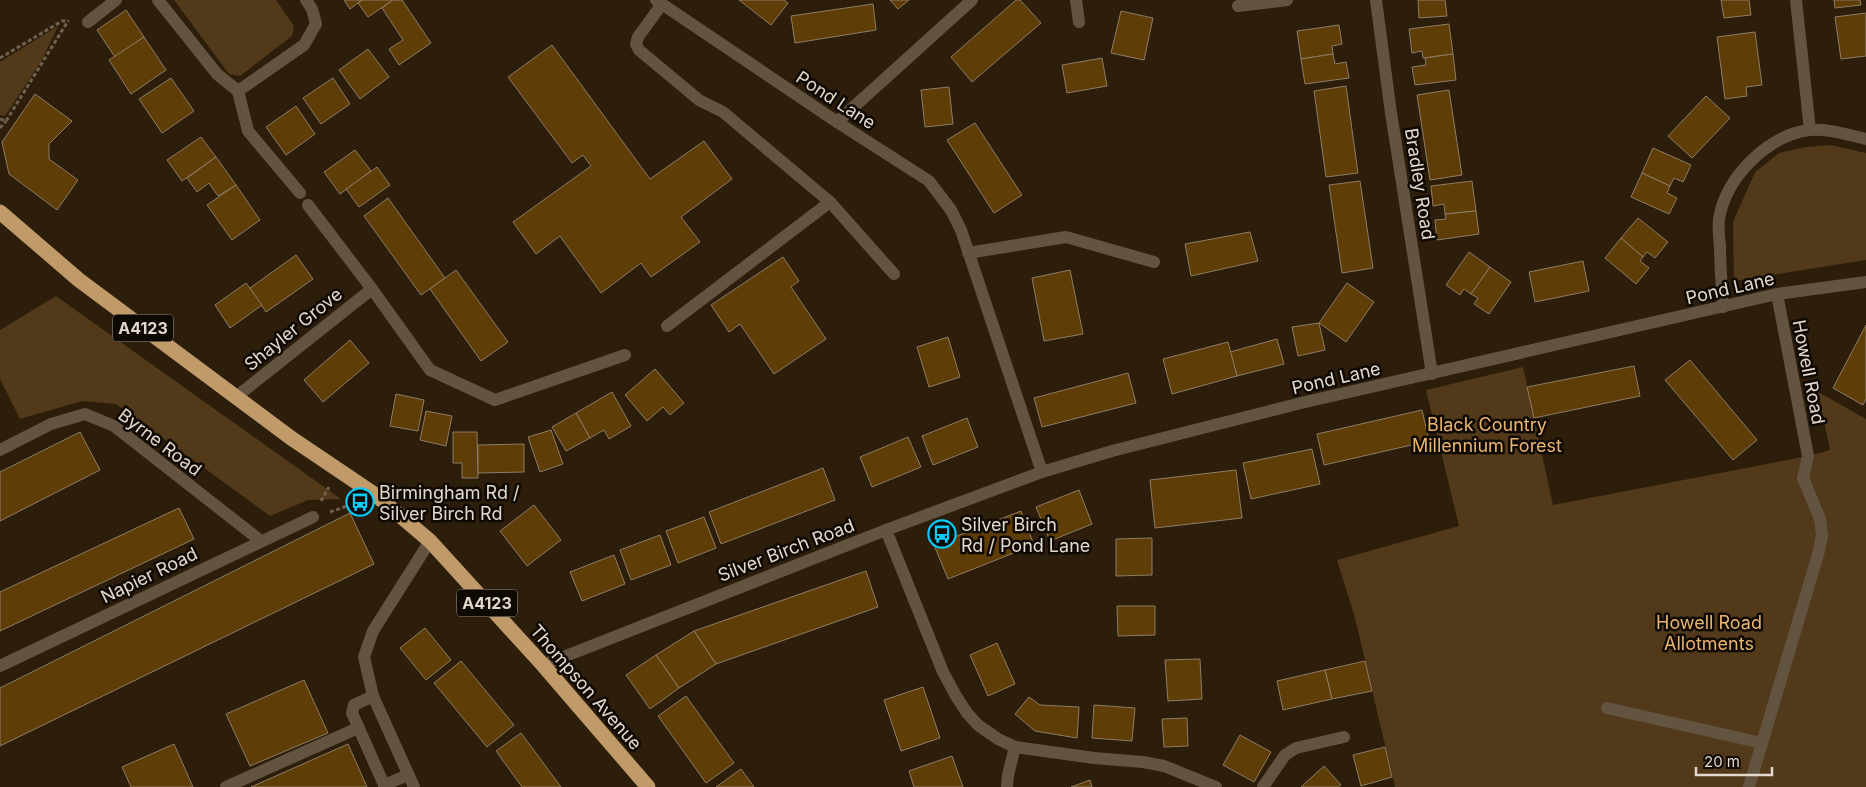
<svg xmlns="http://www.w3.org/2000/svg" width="1866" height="787" font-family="Inter,sans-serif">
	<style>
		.green { fill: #51391a }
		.building { fill: #5f3d07; stroke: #8e7c66 }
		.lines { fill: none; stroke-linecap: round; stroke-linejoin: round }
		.path { stroke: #6e6150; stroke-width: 3; stroke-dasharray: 4 2.5; stroke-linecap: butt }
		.minor { stroke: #635441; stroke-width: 12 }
		.highway { stroke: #c09a69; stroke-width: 15 }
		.labels { text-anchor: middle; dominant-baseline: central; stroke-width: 5; stroke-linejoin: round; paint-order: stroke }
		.shield { fill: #0f0903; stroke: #a39a90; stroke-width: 1 }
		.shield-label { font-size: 16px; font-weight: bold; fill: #e2d8cc }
		.street-label { font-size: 18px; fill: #e2d8cc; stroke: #0f0903 }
		.park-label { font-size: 18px; fill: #ecb56e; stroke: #0f0903 }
		.poi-label { font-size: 18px; fill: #e2d8cc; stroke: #0f0903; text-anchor: start }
	</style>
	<rect width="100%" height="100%" fill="#2c1e0a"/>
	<g class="green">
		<polygon points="174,0 276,0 294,26 292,36 240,76 229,74"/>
		<polygon points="58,26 42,60 5,116 0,115 0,62"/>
		<polygon points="1830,145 1866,153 1866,260 1734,281 1733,222 1755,172 1779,153 1806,147"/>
		<polygon points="56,296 341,499 308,500 270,516 116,404 82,401 20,419 0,379 0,330"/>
		<polygon points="1523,367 1553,505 1808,456 1830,450 1818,392 1866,419 1866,787 1395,787 1355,618 1337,560 1459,526 1426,390"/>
	</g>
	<g class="building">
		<polygon points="344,0 362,0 350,9"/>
		<polygon points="362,0 393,0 368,17 358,3"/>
		<polygon points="393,0 402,0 431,43 399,65 389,49 403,40 382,8"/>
		<polygon points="739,0 784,0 788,3 771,25"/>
		<polygon points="890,0 909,0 898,9"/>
		<polygon points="1016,0 1020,0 1041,23 972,82 951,57"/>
		<polygon points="1418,0 1445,0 1447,16 1419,18"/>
		<polygon points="1721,0 1749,0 1751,15 1724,18"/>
		<polygon points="1834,0 1860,0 1861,5 1835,8"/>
		<polygon points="873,4 876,30 795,43 791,16"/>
		<polygon points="126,10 144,37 115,57 97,30"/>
		<polygon points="1121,11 1153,18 1144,60 1111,53"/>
		<polygon points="1866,13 1866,56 1841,59 1835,17"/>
		<polygon points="1449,24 1453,54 1423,58 1422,51 1412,53 1409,29"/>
		<polygon points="1339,25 1342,44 1332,46 1333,54 1301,59 1297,31"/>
		<polygon points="1755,32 1762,85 1746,87 1747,96 1725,99 1717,37"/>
		<polygon points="144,37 166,70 131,94 109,60"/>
		<polygon points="552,45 650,179 704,141 732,179 681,217 700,242 651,277 641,263 601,293 560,236 536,254 513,222 591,166 583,155 572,163 508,77"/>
		<polygon points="368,49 389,77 360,99 339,70"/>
		<polygon points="1333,54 1335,64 1346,62 1349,78 1305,84 1301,59"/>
		<polygon points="1453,54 1456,80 1415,85 1412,67 1426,65 1425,58"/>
		<polygon points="1102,58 1107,86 1067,93 1062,65"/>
		<polygon points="171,78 194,111 162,133 139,99"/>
		<polygon points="333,78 350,104 321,124 303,98"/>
		<polygon points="1346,86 1358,173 1326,177 1314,91"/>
		<polygon points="949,87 953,124 925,127 921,90"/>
		<polygon points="1449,90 1462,175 1430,180 1417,95"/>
		<polygon points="35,94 72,121 49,144 49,159 78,180 57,210 9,174 2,142"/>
		<polygon points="1706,96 1730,118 1692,158 1668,136"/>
		<polygon points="296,106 315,134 286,155 266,127"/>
		<polygon points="975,123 1022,195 994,213 947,140"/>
		<polygon points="201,137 216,157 182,181 167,160"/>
		<polygon points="1653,148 1691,165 1683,182 1674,178 1670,186 1642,173"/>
		<polygon points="355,150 371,171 340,194 324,172"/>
		<polygon points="216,157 236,185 218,196 209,183 197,192 187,178"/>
		<polygon points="377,167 390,185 359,207 346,189"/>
		<polygon points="1642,173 1670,186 1667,193 1677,198 1669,214 1631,197"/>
		<polygon points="1360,181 1373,268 1342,273 1329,185"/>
		<polygon points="1472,181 1476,211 1445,214 1444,204 1433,206 1431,186"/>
		<polygon points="236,185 260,220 232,240 207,205"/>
		<polygon points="388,198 445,278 421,295 364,216"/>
		<polygon points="1476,211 1479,234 1437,240 1435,220 1446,219 1445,214"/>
		<polygon points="1638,218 1668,242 1655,258 1647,252 1643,257 1621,238"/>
		<polygon points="1250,232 1258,261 1191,276 1185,244"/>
		<polygon points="1621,238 1643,257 1640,261 1649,268 1636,284 1605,258"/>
		<polygon points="1469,252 1490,267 1471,294 1464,289 1460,295 1446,285"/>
		<polygon points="296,255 313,279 266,312 250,288"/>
		<polygon points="783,257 799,281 791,287 826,339 774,374 740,324 729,332 711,305"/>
		<polygon points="1583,261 1589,291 1535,302 1529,272"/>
		<polygon points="1490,267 1511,282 1489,314 1474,304 1478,298 1471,294"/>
		<polygon points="456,270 508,342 481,361 430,289"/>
		<polygon points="1070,270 1083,334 1044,341 1032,278"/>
		<polygon points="246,283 262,305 230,328 215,305"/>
		<polygon points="1347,283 1374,302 1346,342 1319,323"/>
		<polygon points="1319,323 1325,350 1298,356 1292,327"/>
		<polygon points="1866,325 1866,399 1863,405 1833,388"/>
		<polygon points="948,337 960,377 929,387 917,347"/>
		<polygon points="1277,339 1284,364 1237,376 1230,352"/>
		<polygon points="350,340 369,363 323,402 304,380"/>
		<polygon points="1228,342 1237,376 1172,394 1163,359"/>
		<polygon points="1690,360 1757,440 1733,460 1665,380"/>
		<polygon points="1634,366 1640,396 1534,418 1527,387"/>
		<polygon points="655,369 684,403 670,415 663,407 647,421 625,395"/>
		<polygon points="1128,373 1136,403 1042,427 1034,398"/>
		<polygon points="612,392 631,426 609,439 604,430 590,438 576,413"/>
		<polygon points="396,394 424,400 418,431 390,426"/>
		<polygon points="1422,410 1429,441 1324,465 1317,434"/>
		<polygon points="426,411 452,416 446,446 420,440"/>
		<polygon points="576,413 590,438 566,451 552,427"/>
		<polygon points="967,418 978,447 933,465 922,436"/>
		<polygon points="551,430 563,464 540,472 528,437"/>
		<polygon points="80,432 100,470 0,521 0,472"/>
		<polygon points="453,432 477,432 478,478 462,478 462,463 453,463"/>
		<polygon points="908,437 921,467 872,487 860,457"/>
		<polygon points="524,444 524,472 478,473 478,445"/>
		<polygon points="1312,449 1320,484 1251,499 1243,463"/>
		<polygon points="823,468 835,500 721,544 709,512"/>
		<polygon points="1236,470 1242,518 1155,528 1150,480"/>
		<polygon points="1079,490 1092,524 1050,541 1036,507"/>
		<polygon points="534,505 561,540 527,566 500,531"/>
		<polygon points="179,508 194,539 0,631 0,592"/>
		<polygon points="1021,511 1034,545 948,579 934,545"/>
		<polygon points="350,513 374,564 0,746 0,688"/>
		<polygon points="704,517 716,548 678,563 666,531"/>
		<polygon points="660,535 671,565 631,580 620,550"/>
		<polygon points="1152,538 1152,575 1116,576 1116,539"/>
		<polygon points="614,555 625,584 582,601 570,572"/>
		<polygon points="866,571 878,607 716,664 694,631"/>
		<polygon points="1117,606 1155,606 1155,635 1118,636"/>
		<polygon points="425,628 451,660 426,680 400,648"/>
		<polygon points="694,631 716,664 679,688 656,655"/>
		<polygon points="997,643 1015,684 988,696 970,655"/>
		<polygon points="656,655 679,688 650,709 626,675"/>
		<polygon points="1200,659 1202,699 1168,701 1165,660"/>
		<polygon points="461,661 514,725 487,747 434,683"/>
		<polygon points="1365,661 1372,691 1332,699 1325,670"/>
		<polygon points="1325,670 1332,699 1283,710 1277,681"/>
		<polygon points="304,680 328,733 250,766 226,714"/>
		<polygon points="923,687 940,738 901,751 884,700"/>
		<polygon points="686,696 734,763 706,783 658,716"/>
		<polygon points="1029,697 1040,705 1079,707 1077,738 1035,731 1015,714"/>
		<polygon points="1094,705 1135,708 1132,741 1092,738"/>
		<polygon points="1187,718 1188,746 1164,747 1162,719"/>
		<polygon points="521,733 561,787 522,787 496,751"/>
		<polygon points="1240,735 1271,752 1254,782 1223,765"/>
		<polygon points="174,744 193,787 131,787 122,767"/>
		<polygon points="348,744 367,787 251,787"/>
		<polygon points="1385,747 1392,777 1361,786 1353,755"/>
		<polygon points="952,756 963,787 914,787 909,771"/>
		<polygon points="1324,766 1341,785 1338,787 1301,787"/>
		<polygon points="741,769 754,787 716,787"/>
		<polygon points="1090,780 1092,787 1071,787"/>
	</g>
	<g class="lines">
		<g class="path">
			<polyline points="0,58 62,21 69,21"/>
			<polyline points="0,119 6,121 68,21"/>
			<polyline points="0,128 6,121"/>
			<polyline points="321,501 329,487"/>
			<polyline points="330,512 353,504"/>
		</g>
		<g class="minor">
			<polyline points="158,0 217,74 238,91 304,45 316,24 312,9 306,0"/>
			<polyline points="656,0 837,122 929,181 951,210 961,230 1042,472"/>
			<polyline points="1076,0 1079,22"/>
			<polyline points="1376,0 1391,113 1432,374"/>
			<polyline points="1796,0 1810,130"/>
			<polyline points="662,4 638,37 636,44 639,50 699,100 723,112 830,202 894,274"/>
			<polyline points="1238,6 1287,0"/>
			<polyline points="88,22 116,0"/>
			<polyline points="238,91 248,131 300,193"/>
			<polyline points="837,122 972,0"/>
			<polyline points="308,205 372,289 430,370 495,400 625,355"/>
			<polyline points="968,253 1066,237 1154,262"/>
			<path d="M 1723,307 C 1722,287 1720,266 1720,246 C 1719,237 1718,227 1719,219 C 1726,177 1767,136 1809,130 C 1828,128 1848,135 1866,139"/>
			<polyline points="667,326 830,202"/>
			<polyline points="236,397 372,289"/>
			<polyline points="0,450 51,424 85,414 114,426 261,541"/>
			<polyline points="886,530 943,672 956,696 967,713 978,725 998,739 1015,747 1094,758 1143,762 1164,766 1216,787"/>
			<polyline points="543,665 886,530 1042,472 1112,451 1301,403 1777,294 1866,282"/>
			<polyline points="0,666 313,517"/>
			<polyline points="373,696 354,705 352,713 385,787"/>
			<polyline points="1607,708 1762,743"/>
			<polyline points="384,785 408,775"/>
			<polyline points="226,787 358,728"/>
			<polyline points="414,787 373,696 364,657 373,631 430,541"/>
			<polyline points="1007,787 1008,775 1015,747"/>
			<polyline points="1263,787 1285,755 1296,748 1344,737"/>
			<polyline points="1749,787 1819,551 1822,535 1820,519 1803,478 1808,456 1777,294"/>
		</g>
		<polyline class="highway" points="0,212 79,280 291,438 377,496 430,541 543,665 648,787"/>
	</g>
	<defs>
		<g id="bus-ring" transform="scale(1.4375)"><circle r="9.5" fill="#0f0903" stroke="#07cbf9" stroke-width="1.5"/><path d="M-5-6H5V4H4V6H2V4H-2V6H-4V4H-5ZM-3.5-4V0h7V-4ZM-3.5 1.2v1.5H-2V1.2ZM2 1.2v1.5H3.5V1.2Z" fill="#07cbf9"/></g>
	</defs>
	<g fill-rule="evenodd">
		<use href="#bus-ring" x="360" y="502"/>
		<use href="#bus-ring" x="942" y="534"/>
	</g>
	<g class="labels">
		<g class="shield">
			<rect x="113" y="314.5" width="60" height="27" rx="4"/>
			<rect x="457" y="589.5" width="60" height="27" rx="4"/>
		</g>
		<g class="shield-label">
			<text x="143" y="328">A4123</text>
			<text x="487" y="603">A4123</text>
		</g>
		<g class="street-label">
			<text transform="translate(836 100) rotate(33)">Pond Lane</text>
			<text transform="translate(1420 184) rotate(81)">Bradley Road</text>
			<text transform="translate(1730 288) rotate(-13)">Pond Lane</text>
			<text transform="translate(293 329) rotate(-39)">Shayler Grove</text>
			<text transform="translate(1809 372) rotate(79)">Howell Road</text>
			<text transform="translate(1336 378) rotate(-13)">Pond Lane</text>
			<text transform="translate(160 442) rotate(37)">Byrne Road</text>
			<text transform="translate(786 550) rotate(-21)">Silver Birch Road</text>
			<text transform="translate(149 575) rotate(-26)">Napier Road</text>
			<text transform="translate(586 687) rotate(49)">Thompson Avenue</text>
		</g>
		<g class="park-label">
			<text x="1487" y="424">Black Country<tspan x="1487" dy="21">Millennium Forest</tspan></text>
			<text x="1709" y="622">Howell Road<tspan x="1709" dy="21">Allotments</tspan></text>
		</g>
		<g class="poi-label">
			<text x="379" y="492">Birmingham Rd /<tspan x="379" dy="21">Silver Birch Rd</tspan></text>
			<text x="961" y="524">Silver Birch<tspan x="961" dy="21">Rd / Pond Lane</tspan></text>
		</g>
	</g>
	<path d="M1696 767v8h76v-8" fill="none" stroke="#e2d8cc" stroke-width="2.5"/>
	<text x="1704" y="767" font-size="15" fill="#e2d8cc" stroke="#0f0903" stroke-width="4" paint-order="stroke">20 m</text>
</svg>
